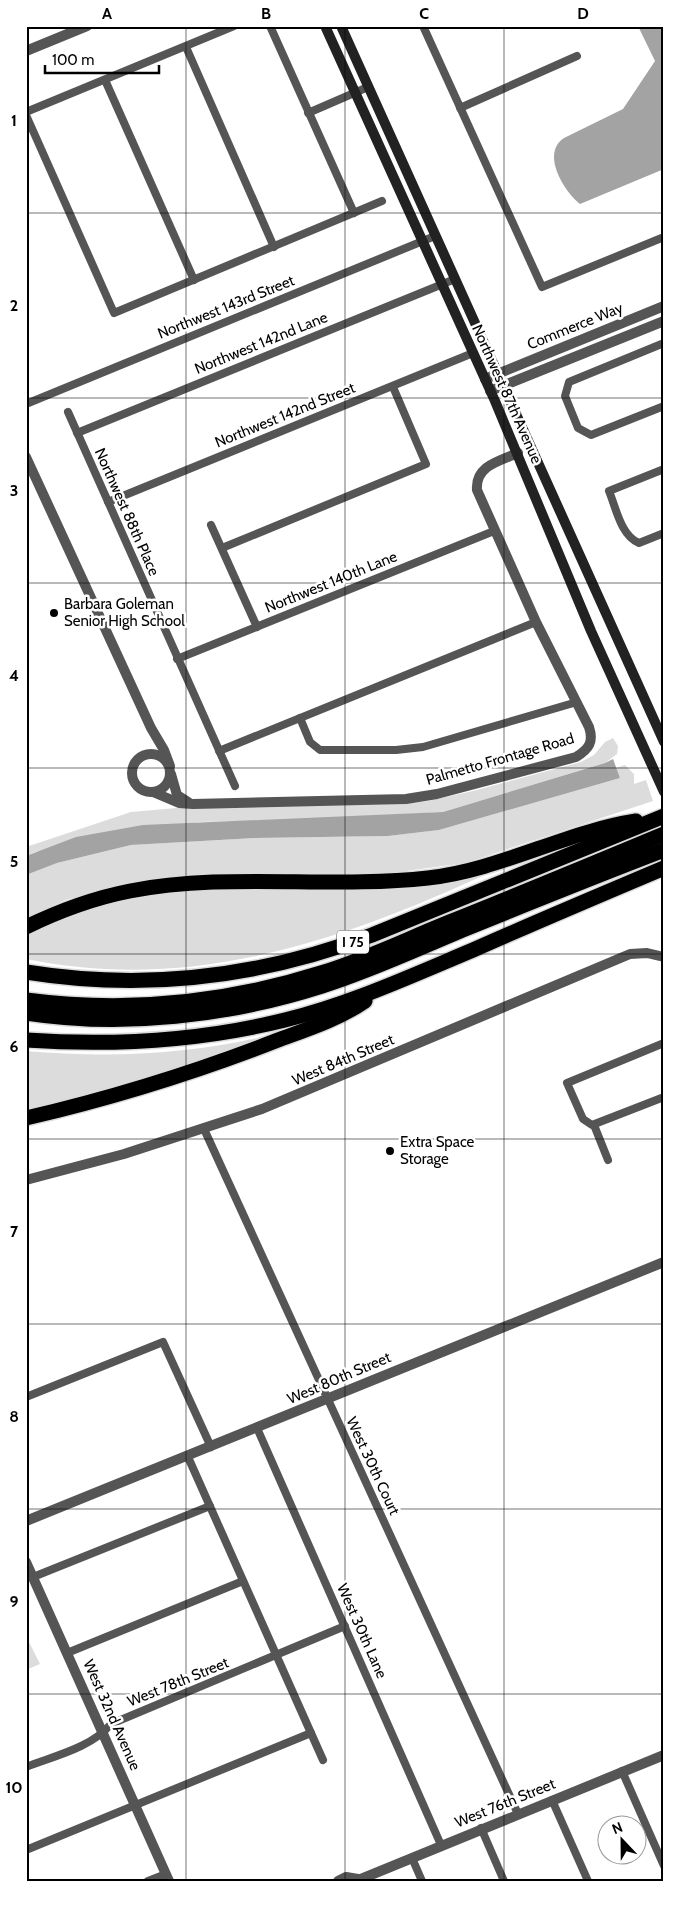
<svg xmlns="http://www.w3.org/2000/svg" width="690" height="1907" font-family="Cabin,sans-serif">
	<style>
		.green { fill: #dcdcdc }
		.water { fill: #a3a3a3 }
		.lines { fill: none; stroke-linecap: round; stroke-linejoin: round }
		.motorway-casing { stroke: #dbdbdb; stroke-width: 18 }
		.minor { stroke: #555; stroke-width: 8 }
		.tertiary { stroke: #555; stroke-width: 10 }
		.secondary { stroke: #222; stroke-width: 10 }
		.motorway { stroke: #000; stroke-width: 15 }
		.grid { fill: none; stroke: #000; stroke-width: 1; stroke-opacity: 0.55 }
		.poi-dot { fill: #000; stroke: #fff; stroke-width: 2 }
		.labels { text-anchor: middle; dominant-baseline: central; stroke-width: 5; stroke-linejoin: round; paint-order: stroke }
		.shield { fill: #fff; stroke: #4c4c4c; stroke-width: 1 }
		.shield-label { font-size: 14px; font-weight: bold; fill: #000 }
		.street-label { font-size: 15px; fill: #000; stroke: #fff }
		.poi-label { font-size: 15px; fill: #000; stroke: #fff; text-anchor: start }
		.neatline { fill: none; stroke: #000; stroke-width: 2 }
		.grid-label { font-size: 16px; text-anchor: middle; font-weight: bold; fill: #000 }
	</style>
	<rect width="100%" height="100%" fill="#fff"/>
	<g class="green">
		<polygon points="613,738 618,746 617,754 605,763 443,812 296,820 198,822 35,852 26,856 26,847 131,812 188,807 403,804 428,801 473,791 581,762 594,755 605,742"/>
		<polygon points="625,765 634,774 634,784 646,780 653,801 465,863 391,873 167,878 101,890 65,900 26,918 26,875 57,863 131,845 255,838 388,836 439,830 620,778 616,768"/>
		<path d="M 488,871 L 489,873 C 341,941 191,993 26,959 L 26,933 L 70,915 L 128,898 L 184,890 L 276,888 Z"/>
		<path d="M 262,1037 L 264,1041 L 124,1086 L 26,1113 L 26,1051 C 105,1058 185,1055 262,1037 Z"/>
		<polygon points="26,1636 40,1664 26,1670"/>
	</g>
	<g class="water">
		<path d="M 638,26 L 664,26 L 664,169 L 580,204 C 563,190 541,153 564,138 L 623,109 L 655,61 Z"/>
		<polygon points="613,759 620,778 439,830 388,836 255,838 131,845 57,863 26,875 26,856 76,837 143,825 443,812 605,763"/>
	</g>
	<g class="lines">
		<g class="motorway-casing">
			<g id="motorway">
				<path d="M 26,927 C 59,911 94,898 130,891 C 227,872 329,889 428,878 C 500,870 565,832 636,821"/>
				<path d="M 26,972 C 144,991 261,977 372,935 L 664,816"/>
				<path d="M 26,1000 C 125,1013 226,1003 321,973 C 364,960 405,940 447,923 C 520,894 592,864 664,834"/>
				<path d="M 26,1013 C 124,1028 228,1016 322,986 C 373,970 421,947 470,927 C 534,901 599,875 664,850"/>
				<path d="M 26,1040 C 113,1046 200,1041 285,1020 C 350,1004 411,976 473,950 C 536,922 600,895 664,868"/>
				<path d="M 26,1118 C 112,1098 196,1072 278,1040 C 308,1029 339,1019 365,1001"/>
			</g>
		</g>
		<g class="minor">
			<polyline points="270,26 354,213"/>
			<polyline points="423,26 542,287 664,237"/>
			<polyline points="186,47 274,247"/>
			<polyline points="105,80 194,280"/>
			<polyline points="460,108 577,56"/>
			<polyline points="26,112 234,26"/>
			<polyline points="308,113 368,87"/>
			<polyline points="26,115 114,313 382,201"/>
			<polyline points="664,343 569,382 565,396 578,428 591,435 664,406"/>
			<polyline points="26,404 435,236"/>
			<polyline points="68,412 235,786"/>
			<polyline points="77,433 455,279"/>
			<path d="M 664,469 L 609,491 C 616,508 621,536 639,543 L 664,533"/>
			<polyline points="108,502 473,353"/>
			<polyline points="211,525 257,627"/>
			<polyline points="222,548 426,464 393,387"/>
			<polyline points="177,659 494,531"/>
			<polyline points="300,718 310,742 320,750 396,750 423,747 577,702"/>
			<polyline points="219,751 536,622"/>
			<polyline points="664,1043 567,1083 583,1119 592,1125 664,1097"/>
			<polyline points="594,1125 608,1160"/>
			<polyline points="204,1129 518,1814"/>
			<polyline points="26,1397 163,1342 211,1447"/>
			<polyline points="257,1428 441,1845"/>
			<polyline points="188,1457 323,1760"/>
			<polyline points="33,1577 210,1506"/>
			<polyline points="67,1653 243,1581"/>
			<path d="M 26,1767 C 54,1756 91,1748 111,1724 L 345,1626"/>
			<polyline points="622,1771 664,1866"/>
			<polyline points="552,1800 588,1881"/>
			<polyline points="481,1828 504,1881"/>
			<polyline points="26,1850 311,1733"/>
			<polyline points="412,1858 422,1881"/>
			<polyline points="148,1881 166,1874"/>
		</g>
		<g class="tertiary">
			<polyline points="26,51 87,26"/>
			<polyline points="485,379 664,306"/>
			<polyline points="490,391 664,321"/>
			<polyline points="26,457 151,728 164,750 170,766"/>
			<circle cx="151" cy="773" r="19"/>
			<polyline points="171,774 177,795 188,802"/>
			<path d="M 153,792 L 179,803 L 193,804 L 406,799 L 437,794 L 576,757 C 589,749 594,742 589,727 L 536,622 L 477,490 C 475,466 499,461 518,453"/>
			<polyline points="26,1180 124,1154 262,1109 630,954 647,953 664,957"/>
			<polyline points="26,1521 664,1262"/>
			<polyline points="26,1562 169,1881"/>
			<polyline points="338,1881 346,1877 358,1879"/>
			<polyline points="356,1881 664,1755"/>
		</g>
		<g class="secondary">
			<polyline points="325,26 495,401 591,631 664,792"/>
			<polyline points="341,26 664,742"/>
		</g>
		<use href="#motorway" class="motorway"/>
	</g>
	<path class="grid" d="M 186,26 L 186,1881M 345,26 L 345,1881M 504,26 L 504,1881M 26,213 L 664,213M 26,398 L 664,398M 26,583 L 664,583M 26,768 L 664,768M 26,954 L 664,954M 26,1139 L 664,1139M 26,1324 L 664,1324M 26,1509 L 664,1509M 26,1694 L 664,1694"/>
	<g class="poi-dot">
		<circle cx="54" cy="613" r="5"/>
		<circle cx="390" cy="1151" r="5"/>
	</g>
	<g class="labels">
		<rect class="shield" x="337" y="930.5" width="32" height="23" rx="4"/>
		<g class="shield-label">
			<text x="353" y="942">I 75</text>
		</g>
		<g class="street-label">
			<text transform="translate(226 307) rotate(-22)">Northwest 143rd Street</text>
			<text transform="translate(575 326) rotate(-22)">Commerce Way</text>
			<text transform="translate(261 343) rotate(-22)">Northwest 142nd Lane</text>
			<text transform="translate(507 394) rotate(66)">Northwest 87th Avenue</text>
			<text transform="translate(285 415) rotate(-22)">Northwest 142nd Street</text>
			<text transform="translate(127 512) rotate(66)">Northwest 88th Place</text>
			<text transform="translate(331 582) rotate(-22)">Northwest 140th Lane</text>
			<text transform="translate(500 759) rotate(-16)">Palmetto Frontage Road</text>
			<text transform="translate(343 1060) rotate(-23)">West 84th Street</text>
			<text transform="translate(339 1378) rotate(-23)">West 80th Street</text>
			<text transform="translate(373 1466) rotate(65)">West 30th Court</text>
			<text transform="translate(362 1631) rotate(66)">West 30th Lane</text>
			<text transform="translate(178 1682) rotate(-22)">West 78th Street</text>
			<text transform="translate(112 1715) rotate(66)">West 32nd Avenue</text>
			<text transform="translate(505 1803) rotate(-22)">West 76th Street</text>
		</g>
		<g class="poi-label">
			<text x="64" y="604">Barbara Goleman<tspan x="64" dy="17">Senior High School</tspan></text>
			<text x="400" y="1142">Extra Space<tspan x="400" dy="17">Storage</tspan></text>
		</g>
	</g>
	<rect width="690" height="1907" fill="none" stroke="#ffffff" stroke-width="55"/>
	<g transform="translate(622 1840) rotate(338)"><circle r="24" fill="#ffffff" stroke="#999999"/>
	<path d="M0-4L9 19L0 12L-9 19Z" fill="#000000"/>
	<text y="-8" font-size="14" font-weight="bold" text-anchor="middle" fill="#000000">N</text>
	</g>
	<path d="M45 65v8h114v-8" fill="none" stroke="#000000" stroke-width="2.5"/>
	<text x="52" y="65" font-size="15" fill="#000000" stroke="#ffffff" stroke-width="4" paint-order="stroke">100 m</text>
	<rect x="28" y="28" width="634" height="1852" class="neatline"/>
	<g class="grid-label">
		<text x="107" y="19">A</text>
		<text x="266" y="19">B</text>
		<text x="424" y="19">C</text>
		<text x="583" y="19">D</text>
		<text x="14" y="126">1</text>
		<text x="14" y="311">2</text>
		<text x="14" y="496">3</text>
		<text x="14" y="681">4</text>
		<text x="14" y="867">5</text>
		<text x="14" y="1052">6</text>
		<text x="14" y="1237">7</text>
		<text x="14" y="1422">8</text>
		<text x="14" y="1607">9</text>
		<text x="14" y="1793">10</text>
	</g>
</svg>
